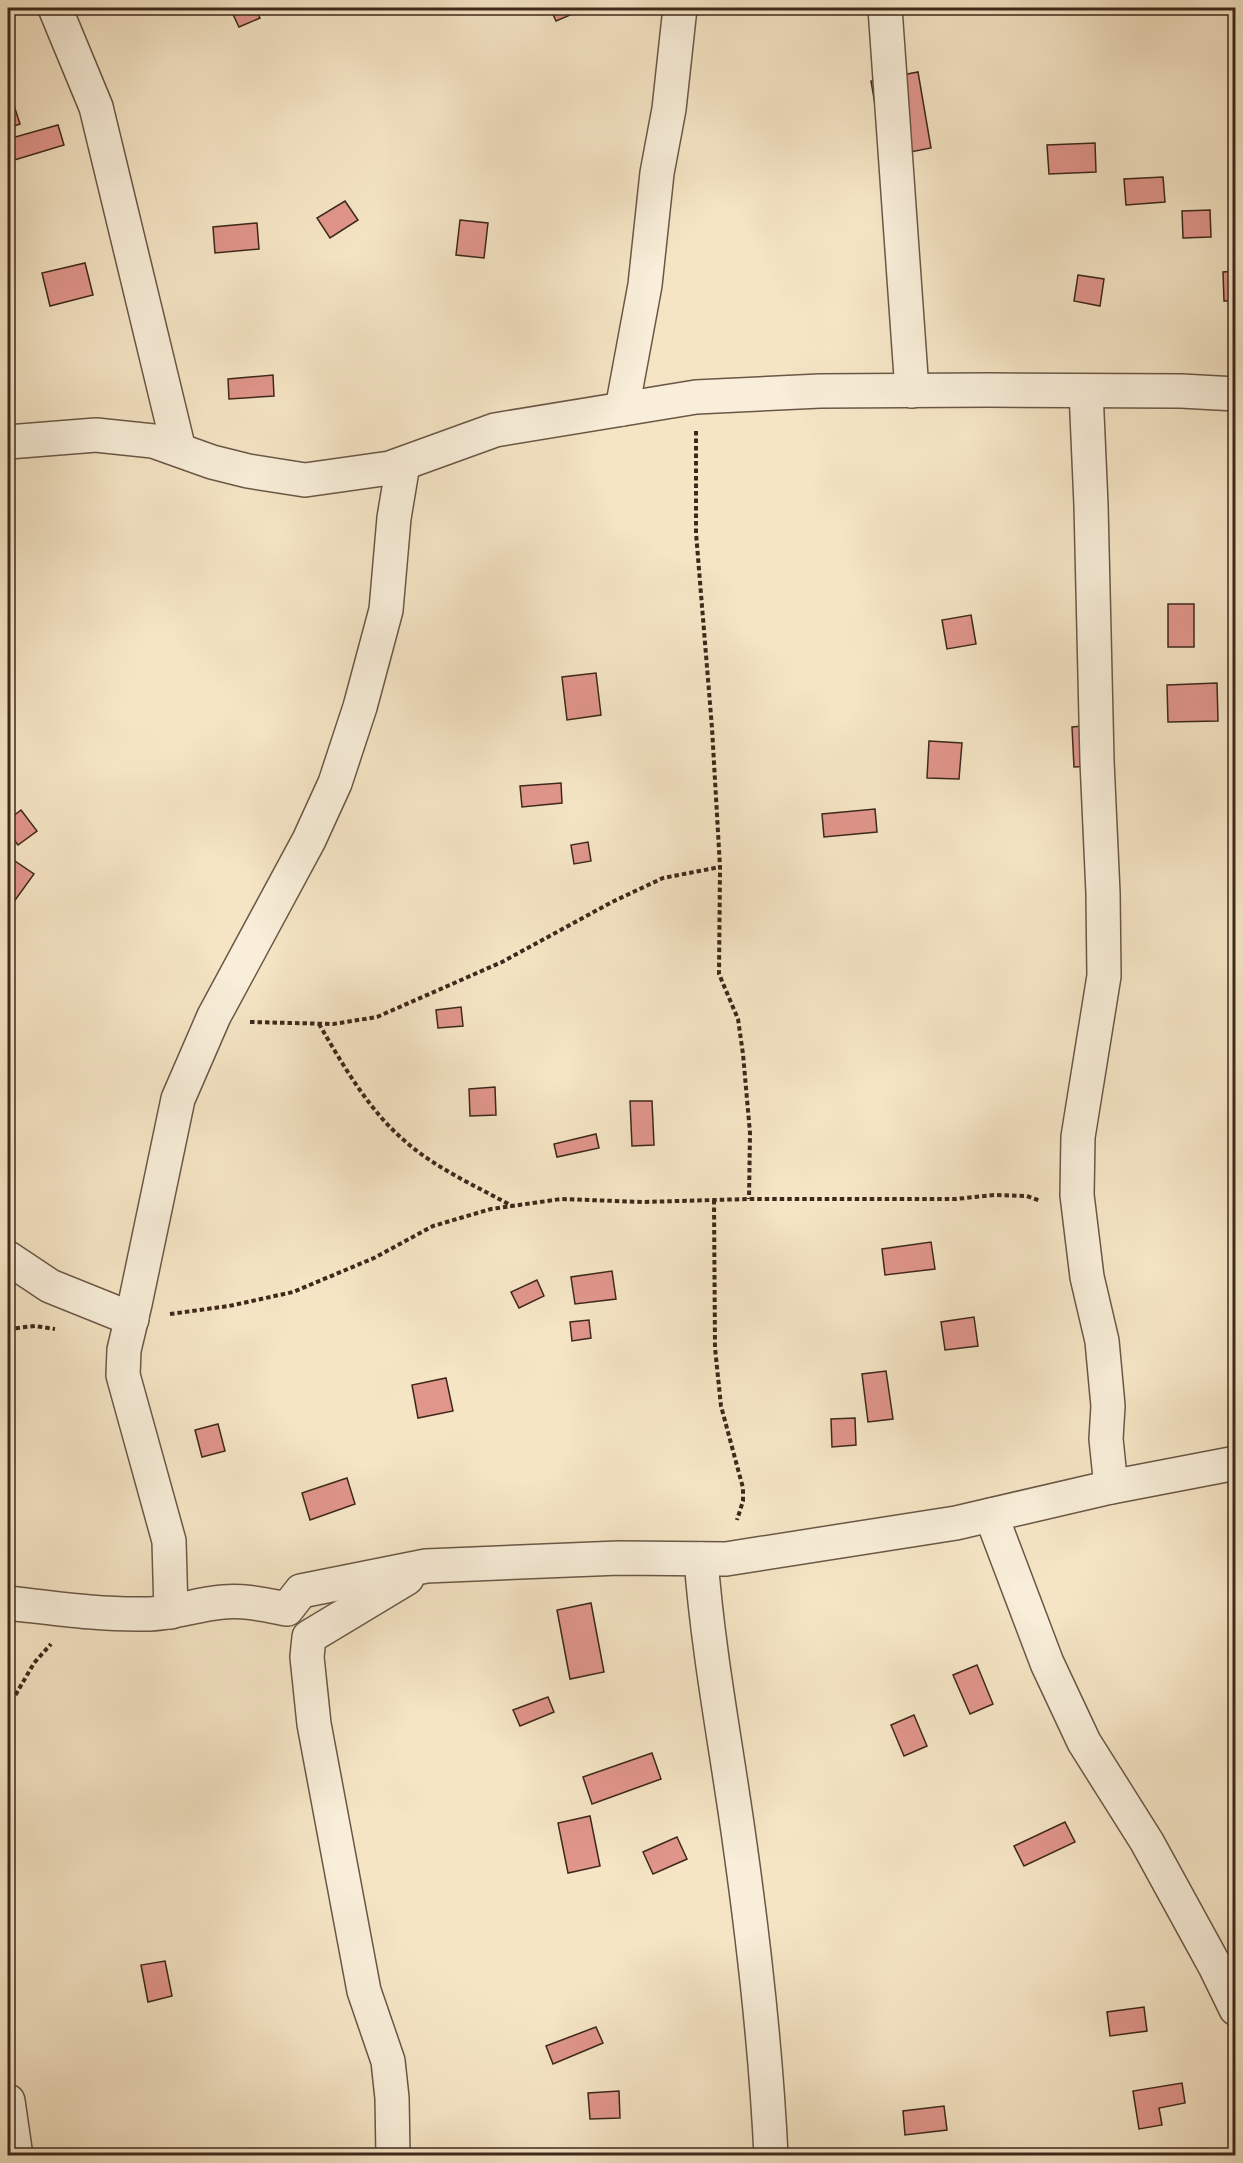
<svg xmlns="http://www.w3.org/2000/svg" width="1243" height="2163" font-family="'Old Standard TT',serif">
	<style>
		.building { fill: #e1968c; stroke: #3d281b; stroke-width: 1.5 }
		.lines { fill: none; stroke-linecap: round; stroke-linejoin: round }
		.minor-casing { stroke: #6b5746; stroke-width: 36 }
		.path { stroke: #3d281b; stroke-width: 4; stroke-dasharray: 4.5 3; stroke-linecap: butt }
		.minor { stroke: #f8eed9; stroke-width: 33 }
	</style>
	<rect width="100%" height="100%" fill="#f5e5c5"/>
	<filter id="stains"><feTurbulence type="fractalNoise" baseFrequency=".00333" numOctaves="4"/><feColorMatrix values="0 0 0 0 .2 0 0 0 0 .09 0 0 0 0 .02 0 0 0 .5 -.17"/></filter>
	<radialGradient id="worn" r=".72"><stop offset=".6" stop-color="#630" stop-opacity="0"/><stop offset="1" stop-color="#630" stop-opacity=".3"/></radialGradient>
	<g class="building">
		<polygon points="230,8 255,8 260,18 239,27"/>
		<polygon points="550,8 572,8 575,13 556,21"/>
		<polygon points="918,72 931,148 884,157 871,81"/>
		<polygon points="10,93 20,124 8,128 8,94"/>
		<polygon points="58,125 64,145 11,161 8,139"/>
		<polygon points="1095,143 1096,172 1049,174 1047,145"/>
		<polygon points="1163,177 1165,202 1126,205 1124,179"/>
		<polygon points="345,201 358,220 330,238 317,218"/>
		<polygon points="1210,210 1211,237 1183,238 1182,211"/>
		<polygon points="460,220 488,223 484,258 456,255"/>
		<polygon points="257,223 259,249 215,253 213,227"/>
		<polygon points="85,263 93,295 50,306 42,273"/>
		<polygon points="1236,271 1236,301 1224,301 1223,272"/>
		<polygon points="1078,275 1104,279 1100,306 1074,301"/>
		<polygon points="273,375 274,396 229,399 228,379"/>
		<rect x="1168" y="604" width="26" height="43"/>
		<polygon points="971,615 976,644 947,649 942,620"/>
		<polygon points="596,673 601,715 567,720 562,677"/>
		<polygon points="1217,683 1218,721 1168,722 1167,685"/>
		<polygon points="1095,725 1096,766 1074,767 1072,727"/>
		<polygon points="929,741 962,743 959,779 927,778"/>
		<polygon points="561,783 562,803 522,807 520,786"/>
		<polygon points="875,809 877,832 824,837 822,814"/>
		<polygon points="21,810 37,831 18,845 8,832 8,820"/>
		<polygon points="588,842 591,861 574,864 571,845"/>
		<polygon points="9,857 34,874 8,910 8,859"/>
		<polygon points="461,1007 463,1026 438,1028 436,1010"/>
		<polygon points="495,1087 496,1115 470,1116 469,1089"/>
		<polygon points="630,1101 652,1101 654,1145 632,1146"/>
		<polygon points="596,1134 599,1148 557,1157 554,1144"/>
		<polygon points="931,1242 935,1269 885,1275 882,1249"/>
		<polygon points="612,1271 616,1299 575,1304 571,1277"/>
		<polygon points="537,1280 544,1296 519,1308 511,1292"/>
		<polygon points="974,1317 978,1346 945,1350 941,1322"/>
		<polygon points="589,1320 591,1338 572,1341 570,1322"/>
		<polygon points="886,1371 893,1419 868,1422 862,1374"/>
		<polygon points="446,1378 453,1411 418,1418 412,1385"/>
		<polygon points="855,1418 856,1445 832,1447 831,1419"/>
		<polygon points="218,1424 225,1451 202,1457 195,1430"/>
		<polygon points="347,1478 355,1504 310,1520 302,1493"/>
		<polygon points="591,1603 604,1672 570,1679 557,1610"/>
		<polygon points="977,1665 993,1704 970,1714 953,1675"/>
		<polygon points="548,1697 554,1712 520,1726 513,1710"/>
		<polygon points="914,1715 927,1746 904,1756 891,1725"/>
		<polygon points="652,1753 661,1779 592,1804 583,1777"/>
		<polygon points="590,1816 600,1866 568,1873 558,1823"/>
		<polygon points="1065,1822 1075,1842 1024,1866 1014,1846"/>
		<polygon points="677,1837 687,1859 653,1874 643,1852"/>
		<polygon points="165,1961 172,1996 148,2002 141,1965"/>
		<polygon points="1144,2007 1147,2031 1110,2036 1107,2012"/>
		<polygon points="596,2027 603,2043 553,2064 546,2046"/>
		<polygon points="1182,2083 1185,2103 1159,2108 1162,2125 1139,2129 1133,2091"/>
		<polygon points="619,2091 620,2118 590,2119 588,2093"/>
		<polygon points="944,2106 947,2130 905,2135 903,2111"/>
	</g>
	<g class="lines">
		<g class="minor-casing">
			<g id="minor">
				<polyline points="55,8 96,107 179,450"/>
				<polyline points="885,8 912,391"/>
				<polyline points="1086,391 1091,505 1097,761 1103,893 1104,976 1078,1137 1077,1195 1087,1277 1102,1341 1108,1406 1106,1439 1111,1487"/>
				<polyline points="622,409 645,285 657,173 669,109 680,8"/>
				<polyline points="8,442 96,435 153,441 212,462 248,471 305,480 390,468 495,430 696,397 820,391 989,390 1181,391 1236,394"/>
				<polyline points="8,1258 50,1286 132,1319"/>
				<polyline points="991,1515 1047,1663 1084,1742 1147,1842 1215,1966 1236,2009"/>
				<path d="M 701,1559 C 708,1652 726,1745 739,1838 C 754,1944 766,2049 771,2156"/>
				<path d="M 8,1603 C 53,1608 100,1615 146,1614 C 172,1614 197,1604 223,1602 C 245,1600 266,1605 287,1609 L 301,1591 L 426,1566 L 619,1558 L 726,1559 L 956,1523 L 1111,1487 L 1236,1463"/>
				<polyline points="171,1612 169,1541 123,1375 124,1350 135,1304 178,1099 214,1016 309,840 335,783 360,707 386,610 394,518 403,464"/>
				<polyline points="8,2101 16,2156"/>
				<polyline points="393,2156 392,2098 388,2061 364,1991 314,1724 307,1657 309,1637 407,1578"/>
			</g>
		</g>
		<g class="path">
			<polyline points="696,431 696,533 712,728 720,867 719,974 738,1019 743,1054 750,1133 749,1199"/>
			<polyline points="250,1022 333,1024 377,1017 502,962 612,902 663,878 720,867"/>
			<path d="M 319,1024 C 343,1065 369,1111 406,1142 C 437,1169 476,1186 512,1206"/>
			<polyline points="714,1200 715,1348 721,1406 743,1488 743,1501 737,1520"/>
			<polyline points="170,1314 229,1306 293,1292 374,1258 433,1226 491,1209 561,1199 643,1202 749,1199 956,1199 994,1195 1027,1196 1041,1201"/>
			<polyline points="8,1329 35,1326 55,1329"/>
			<polyline points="8,1708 34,1663 51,1644"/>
		</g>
		<use href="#minor" class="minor"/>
	</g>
	<rect width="1243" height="2163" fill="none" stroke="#f5e5c5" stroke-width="30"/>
	<rect x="9" y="9" width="1225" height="2145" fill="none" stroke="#3d281b" stroke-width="3"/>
	<rect x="15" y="15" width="1213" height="2133" fill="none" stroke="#3d281b" stroke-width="1.5"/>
	<rect width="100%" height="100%" filter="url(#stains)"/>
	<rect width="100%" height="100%" fill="url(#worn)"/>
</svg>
